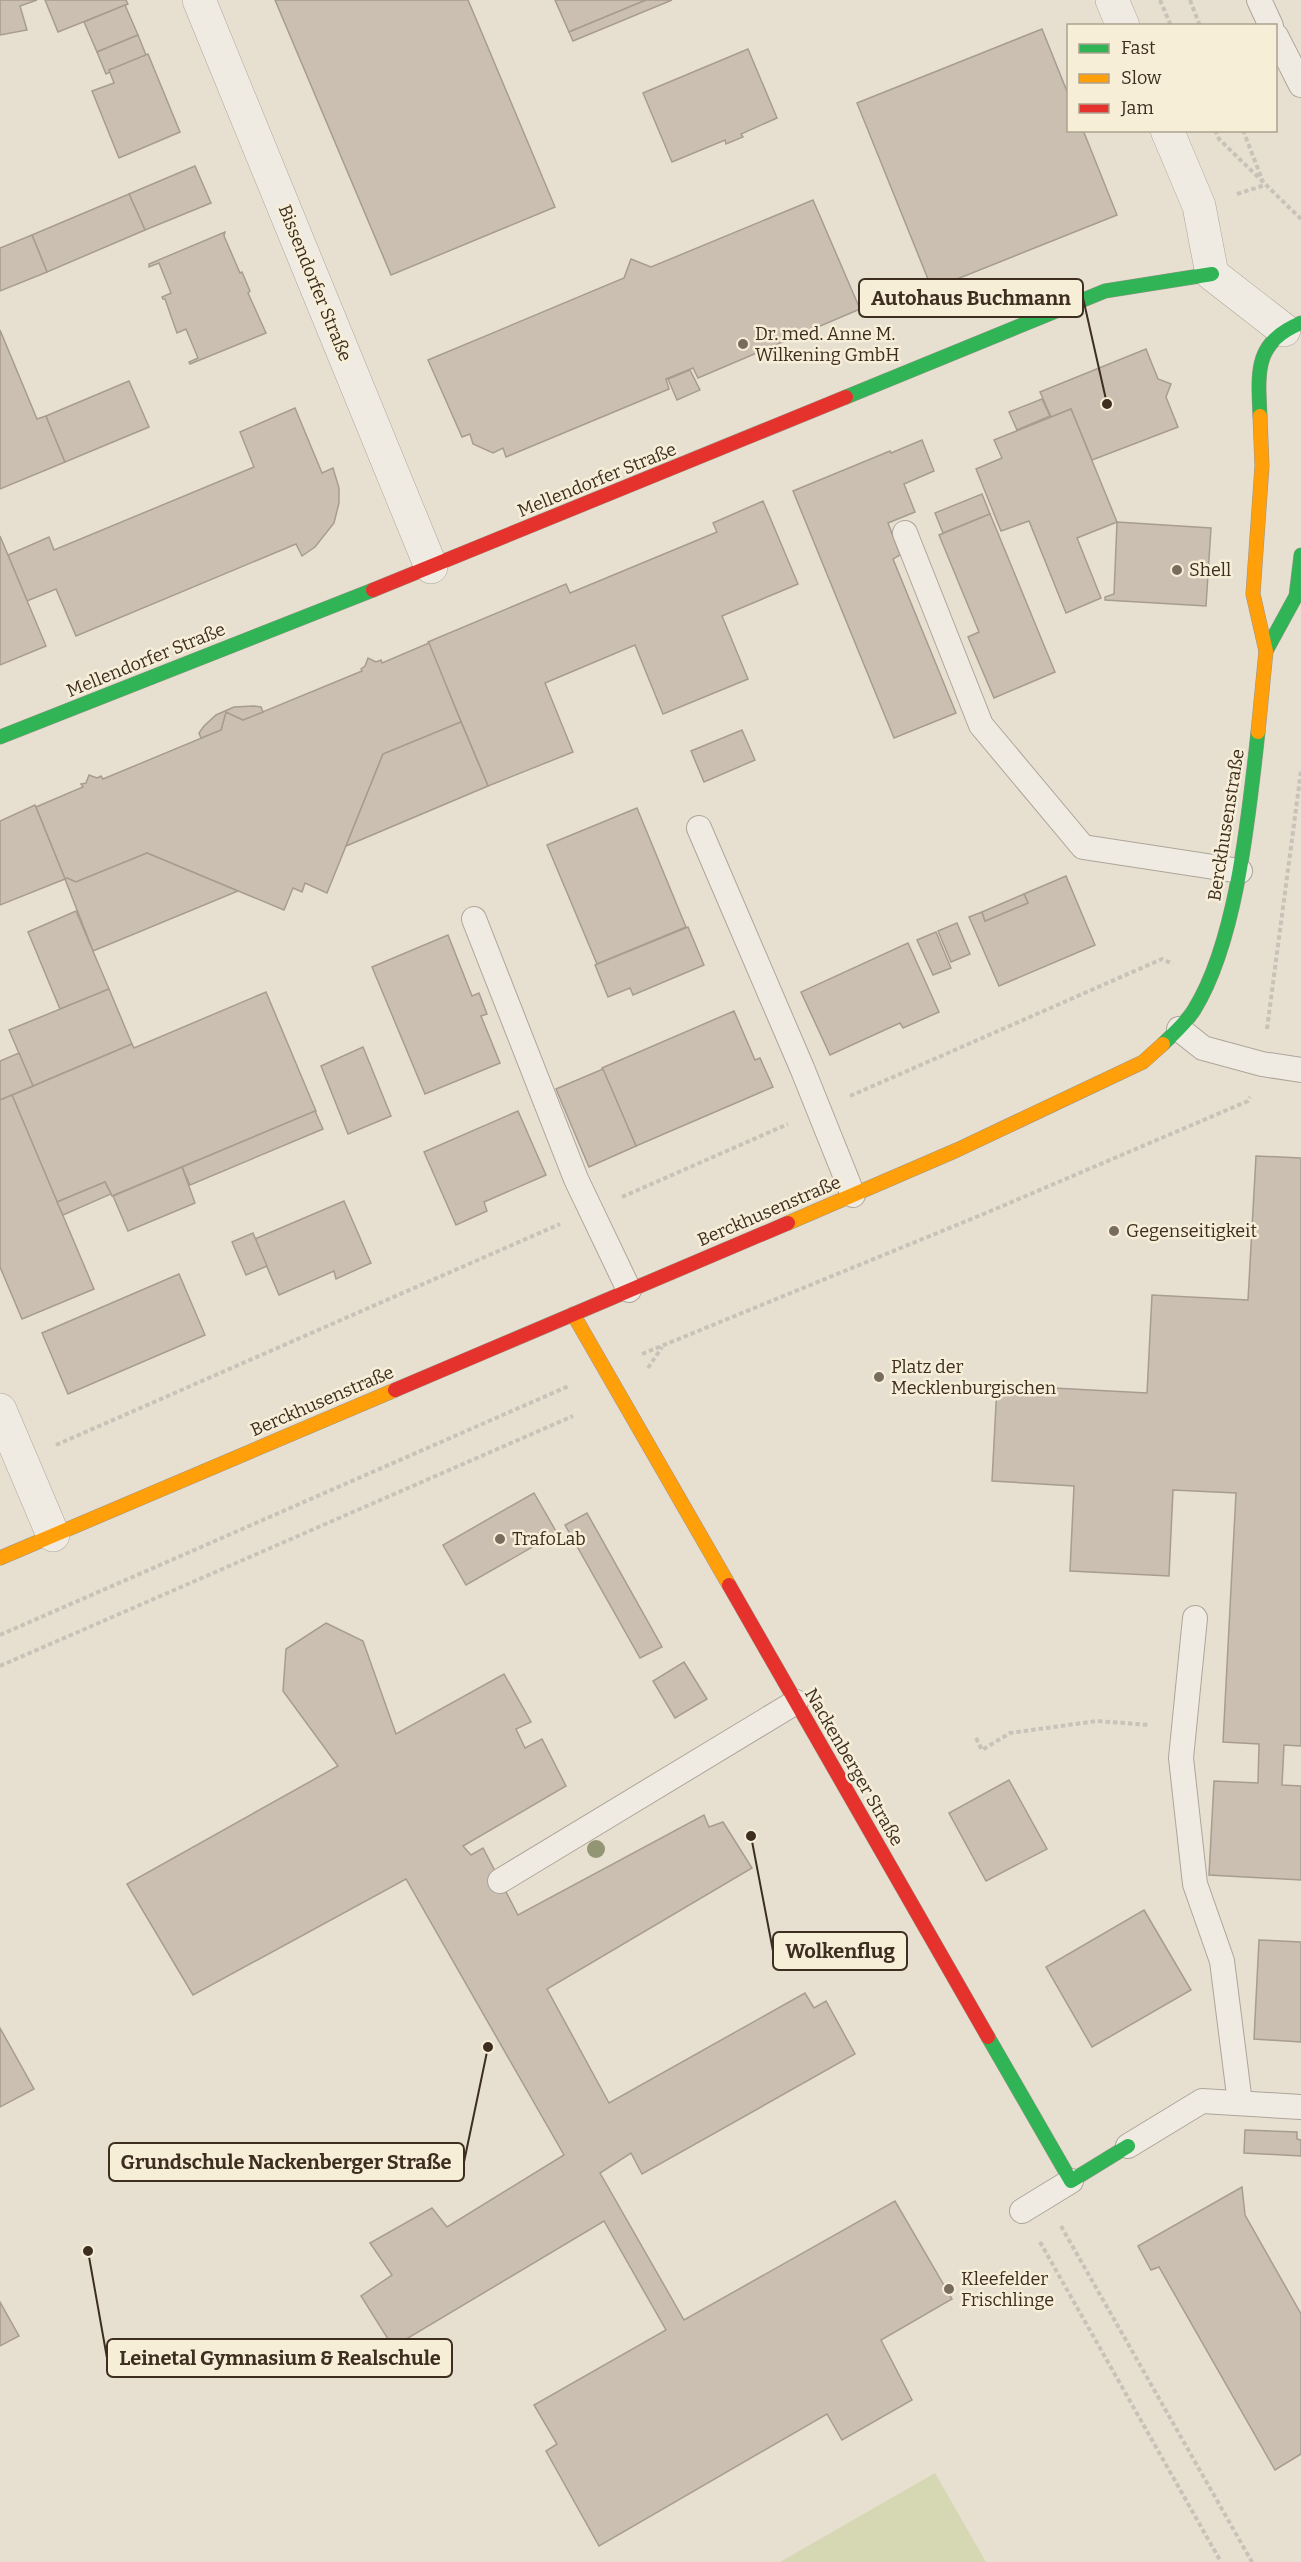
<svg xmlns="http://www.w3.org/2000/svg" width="1301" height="2562" font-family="Bitter,serif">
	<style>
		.green { fill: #d6d7b3 }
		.building { fill: #cbbfb2; stroke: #a89c90; stroke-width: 1.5 }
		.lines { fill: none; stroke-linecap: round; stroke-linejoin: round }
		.lane-casing { stroke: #ada599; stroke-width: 26 }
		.street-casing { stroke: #ada599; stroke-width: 34 }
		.fast-casing { stroke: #9c958a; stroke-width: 15 }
		.slow-casing { stroke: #9c958a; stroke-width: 15 }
		.jam-casing { stroke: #9c958a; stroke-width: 15 }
		.path { stroke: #c8c2b9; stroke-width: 4; stroke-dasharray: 4.5 3; stroke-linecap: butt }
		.lane { stroke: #efebe3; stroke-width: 24 }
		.street { stroke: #efebe3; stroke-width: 33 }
		.fast { stroke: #30b455; stroke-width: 14 }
		.slow { stroke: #ff9f0a; stroke-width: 14 }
		.jam { stroke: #e5322d; stroke-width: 14 }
		.tree { fill: #929673 }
		.poi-dot { fill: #786c5e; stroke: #f7eed8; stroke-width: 2 }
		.labels { text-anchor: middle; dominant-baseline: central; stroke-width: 5; stroke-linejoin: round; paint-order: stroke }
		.street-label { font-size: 18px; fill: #3d2e20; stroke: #f7eed8 }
		.poi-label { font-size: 18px; fill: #3d2e20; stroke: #f7eed8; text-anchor: start }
		.leader { fill: none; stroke: #3d2e20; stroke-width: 2 }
		.callout-dot { fill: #3d2e20; stroke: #f7eed8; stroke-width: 2 }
		.callout { fill: #f7eed8; stroke: #3d2e20; stroke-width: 2 }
		.callout-label { font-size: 20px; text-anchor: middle; font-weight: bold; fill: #3d2e20 }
	</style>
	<rect width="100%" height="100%" fill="#e7e0d1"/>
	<polygon class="green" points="935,2473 986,2562 780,2562"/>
	<g class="building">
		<polygon points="0,0 37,0 20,6 27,30 0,35"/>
		<polygon points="45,0 126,0 128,4 58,32"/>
		<polygon points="275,0 468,0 555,207 391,275"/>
		<polygon points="555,0 646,0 569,32"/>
		<polygon points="646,0 672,0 573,41 569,32"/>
		<polygon points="125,5 138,35 97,52 84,22"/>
		<polygon points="1042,29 1068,94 1068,130 1083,130 1117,215 932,289 857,103"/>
		<polygon points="138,35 146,55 106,74 97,52"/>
		<polygon points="748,49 777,118 741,134 743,137 726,144 725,140 672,162 643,93"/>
		<polygon points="148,54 180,132 119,158 92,91 114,83 109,70"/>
		<polygon points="195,166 211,203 145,230 129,194"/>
		<polygon points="129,194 145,230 47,272 32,235"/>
		<polygon points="813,200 860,309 698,378 693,368 666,379 669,389 506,457 503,448 493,453 473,444 470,434 462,437 428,360 624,278 631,259 651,267"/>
		<polygon points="225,232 224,236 240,273 242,272 250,291 248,293 266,333 190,364 189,362 198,358 186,329 177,333 165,299 163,299 162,297 171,293 159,263 149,267 149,264"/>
		<polygon points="32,235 47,272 0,291 0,248"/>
		<polygon points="0,330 37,419 46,416 65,462 0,489"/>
		<polygon points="1146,349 1158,379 1171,384 1166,397 1178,427 1092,460 1071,409 1051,417 1040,392"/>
		<polygon points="690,370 700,390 677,400 668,379"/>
		<polygon points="129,381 149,427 65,462 46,416"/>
		<polygon points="1042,399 1050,416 1017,430 1009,412"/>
		<polygon points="295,408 322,473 333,468 339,488 339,503 334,523 315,547 302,556 296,544 76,636 56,589 27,601 8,555 49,537 54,550 254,467 240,432"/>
		<polygon points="1071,409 1117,522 1077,538 1101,598 1066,613 1029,521 1001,531 976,469 1002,458 994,440"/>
		<polygon points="922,440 934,471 904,484 915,512 888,523 900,555 893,559 956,713 894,738 793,491 890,451 891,453"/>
		<polygon points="982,494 990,514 943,533 935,513"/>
		<polygon points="763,501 798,584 722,616 748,679 663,714 635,645 545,683 573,752 488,786 428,642 566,584 570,593 717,532 713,523"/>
		<polygon points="990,514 1055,672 994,698 968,637 979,632 939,535"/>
		<polygon points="1117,522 1211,528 1206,606 1105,600 1105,597 1114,594"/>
		<polygon points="0,536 46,646 0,665"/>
		<polygon points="429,643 461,722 383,754 327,893 305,883 302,892 293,888 284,910 147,853 76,882 67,878 65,879 36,807 83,787 81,784 86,783 89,775 97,778 101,776 103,779 221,730 226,712 243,720 362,671 361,669 365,666 368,658 376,662 381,660 382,663"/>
		<polygon points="254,706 261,707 263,712 243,720 226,712 221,730 201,738 199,733 204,726 216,715 234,707"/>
		<polygon points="461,722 488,786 346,846 383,754"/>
		<polygon points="742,730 755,760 704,782 691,751"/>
		<polygon points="35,805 65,879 0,905 0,821"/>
		<polygon points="637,808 686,927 597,964 547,845"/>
		<polygon points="147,853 238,891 93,951 65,879 67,878 76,882"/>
		<polygon points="1066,876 1095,945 999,986 969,917 982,912 985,921 1028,903 1024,894"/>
		<polygon points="1024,894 1028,903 985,921 982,912"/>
		<polygon points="76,911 109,989 60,1009 28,932"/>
		<polygon points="957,923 970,954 951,962 938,931"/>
		<polygon points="688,927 704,965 633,995 630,988 608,997 595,965"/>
		<polygon points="936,932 951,968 933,975 917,940"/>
		<polygon points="448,935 472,996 479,993 487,1014 481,1016 500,1063 425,1094 372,967"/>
		<polygon points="908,943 939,1012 903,1028 900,1023 830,1055 801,992"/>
		<polygon points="109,989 132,1044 33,1086 9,1030"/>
		<polygon points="266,992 316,1111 112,1196 105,1182 57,1202 12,1095 132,1044 134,1048"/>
		<polygon points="734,1011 755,1060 760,1058 773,1087 636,1146 602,1068"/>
		<polygon points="363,1047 391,1116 348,1134 321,1066"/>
		<polygon points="19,1053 33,1086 0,1100 0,1061"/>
		<polygon points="603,1069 636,1146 589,1167 556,1089"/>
		<polygon points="12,1095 94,1289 22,1319 0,1267 0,1100"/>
		<polygon points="315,1111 323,1129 190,1185 182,1167"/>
		<polygon points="518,1111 546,1175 484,1202 487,1211 456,1225 424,1152"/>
		<polygon points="1256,1156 1301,1158 1301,1746 1284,1745 1282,1785 1301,1786 1301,1880 1209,1875 1214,1781 1258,1783 1259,1744 1223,1742 1236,1493 1173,1490 1169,1576 1070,1571 1074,1486 992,1481 997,1385 1147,1393 1152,1295 1248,1300"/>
		<polygon points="182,1167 195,1203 128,1231 113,1196"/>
		<polygon points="105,1182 111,1194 63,1215 57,1202"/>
		<polygon points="344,1201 371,1263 336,1279 334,1271 279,1295 255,1239"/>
		<polygon points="253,1233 267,1266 246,1275 232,1242"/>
		<polygon points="179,1274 205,1335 68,1394 42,1333"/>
		<polygon points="534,1493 557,1533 466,1585 443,1545"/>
		<polygon points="587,1513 662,1647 640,1658 565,1525"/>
		<polygon points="326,1623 363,1641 396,1734 504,1674 531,1722 516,1729 525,1748 542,1739 566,1786 463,1846 471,1855 483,1848 518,1915 704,1815 709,1827 723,1822 752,1868 547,1989 609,2103 805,1993 814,2008 826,2001 855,2054 642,2174 631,2153 600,2173 684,2320 895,2201 952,2299 881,2340 912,2400 842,2440 827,2414 599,2546 546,2451 557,2444 534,2405 666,2330 604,2221 393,2347 361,2296 392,2275 370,2243 432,2208 447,2227 564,2155 406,1879 193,1995 127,1884 338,1766 283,1691 286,1649"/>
		<polygon points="684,1662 707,1699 675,1718 653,1681"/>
		<polygon points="1009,1780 1047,1849 986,1881 949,1813"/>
		<polygon points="1144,1910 1191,1990 1092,2047 1046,1967"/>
		<polygon points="1259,1940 1301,1942 1301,2042 1254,2039"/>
		<polygon points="0,2028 34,2089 0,2107"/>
		<polygon points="1245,2130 1297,2132 1297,2139 1301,2140 1301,2156 1244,2153"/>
		<polygon points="1242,2187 1245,2215 1301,2314 1301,2454 1275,2470 1159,2267 1151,2270 1138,2246"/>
		<polygon points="0,2302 19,2336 0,2346"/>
	</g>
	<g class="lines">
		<g class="lane-casing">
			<g id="lane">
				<polyline points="1259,0 1271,26"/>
				<polyline points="1276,36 1301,85"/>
				<polyline points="905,533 981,725 1083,847 1240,871"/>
				<polyline points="699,828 802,1068 853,1195"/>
				<polyline points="474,919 576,1179 629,1290"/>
				<polyline points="1179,1029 1203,1048 1262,1064 1301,1070"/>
				<polyline points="1195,1618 1181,1758 1195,1884 1222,1961 1240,2103"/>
				<polyline points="500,1881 796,1702"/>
				<polyline points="1128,2146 1202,2101 1301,2107"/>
				<polyline points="1022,2211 1071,2181"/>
			</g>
		</g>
		<g class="street-casing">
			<g id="street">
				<polyline points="199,0 431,567"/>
				<polyline points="1112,0 1123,26"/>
				<polyline points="1167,130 1199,206 1212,274 1284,330"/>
				<polyline points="0,1410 53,1535"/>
			</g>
		</g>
		<g class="fast-casing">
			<g id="fast">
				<polyline points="846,397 1105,291 1212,274"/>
				<path d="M 1260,416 C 1258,372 1254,342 1301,323"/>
				<polyline points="1266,651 1296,596 1301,555"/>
				<polyline points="0,737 373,590"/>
				<path d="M 1163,1044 C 1173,1034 1186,1023 1194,1010 C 1237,941 1249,813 1258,732"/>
				<polyline points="988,2037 1071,2181 1128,2146"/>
			</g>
		</g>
		<g class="slow-casing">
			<g id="slow">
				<polyline points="1258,732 1266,651 1253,594 1262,466 1260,416"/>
				<polyline points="788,1223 957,1150 1143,1062 1163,1044"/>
				<polyline points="573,1314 729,1585"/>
				<polyline points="0,1558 395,1390"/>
			</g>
		</g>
		<g class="jam-casing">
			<g id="jam">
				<polyline points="373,590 846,397"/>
				<polyline points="395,1390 788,1223"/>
				<polyline points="729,1585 988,2037"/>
			</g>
		</g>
		<g class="path">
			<polyline points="1160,0 1171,26"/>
			<polyline points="1190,0 1200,26"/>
			<polyline points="1215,130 1219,139 1301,219"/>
			<polyline points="1243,130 1263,182"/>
			<polyline points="1237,194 1265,185"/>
			<polyline points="1267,1029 1301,771"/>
			<polyline points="850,1096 1162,959 1173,964"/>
			<polyline points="622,1197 788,1124"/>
			<polyline points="642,1354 986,1213 1248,1101 1250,1097"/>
			<polyline points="648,1368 662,1347"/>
			<polyline points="56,1445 560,1224"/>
			<polyline points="0,1635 569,1386"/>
			<polyline points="0,1666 573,1416"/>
			<polyline points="976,1738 982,1750 1010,1733 1097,1721 1150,1725"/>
			<polyline points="1061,2226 1252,2562"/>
			<polyline points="1040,2242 1221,2562"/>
		</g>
		<use href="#lane" class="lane"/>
		<use href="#street" class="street"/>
		<use href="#fast" class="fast"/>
		<use href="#slow" class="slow"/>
		<use href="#jam" class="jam"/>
	</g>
	<circle class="tree" cx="596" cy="1849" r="9"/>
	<g class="poi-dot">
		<circle cx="743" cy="344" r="6"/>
		<circle cx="1177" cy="570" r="6"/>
		<circle cx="1114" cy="1231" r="6"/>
		<circle cx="879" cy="1377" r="6"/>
		<circle cx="500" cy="1539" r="6"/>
		<circle cx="949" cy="2289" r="6"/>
	</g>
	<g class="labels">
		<g class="street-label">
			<text transform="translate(315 283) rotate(68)">Bissendorfer Straße</text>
			<text transform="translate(597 480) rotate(-22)">Mellendorfer Straße</text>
			<text transform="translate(146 660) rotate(-22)">Mellendorfer Straße</text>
			<text transform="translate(1226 825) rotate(-81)">Berckhusenstraße</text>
			<text transform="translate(769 1211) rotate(-23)">Berckhusenstraße</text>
			<text transform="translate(322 1401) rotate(-23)">Berckhusenstraße</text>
			<text transform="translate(854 1767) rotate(60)">Nackenberger Straße</text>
		</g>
		<g class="poi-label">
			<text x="755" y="334">Dr. med. Anne M.<tspan x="755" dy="21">Wilkening GmbH</tspan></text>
			<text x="1189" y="570">Shell</text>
			<text x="1126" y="1231">Gegenseitigkeit</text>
			<text x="891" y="1367">Platz der<tspan x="891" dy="21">Mecklenburgischen</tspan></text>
			<text x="512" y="1539">TrafoLab</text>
			<text x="961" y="2279">Kleefelder<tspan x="961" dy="21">Frischlinge</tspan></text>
		</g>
	</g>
	<path class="leader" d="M1107 404L1083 298M751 1836L773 1951M488 2047L464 2162M88 2251L107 2358"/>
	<g class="callout-dot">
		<circle cx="1107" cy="404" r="6"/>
		<circle cx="751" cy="1836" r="6"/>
		<circle cx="488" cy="2047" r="6"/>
		<circle cx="88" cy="2251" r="6"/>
	</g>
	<g class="callout">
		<rect x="859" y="279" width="224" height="38" rx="6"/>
		<rect x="773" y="1932" width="134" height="38" rx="6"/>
		<rect x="109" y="2143" width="355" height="38" rx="6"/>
		<rect x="107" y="2339" width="345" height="38" rx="6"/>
	</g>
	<g class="callout-label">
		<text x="971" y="305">Autohaus Buchmann</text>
		<text x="840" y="1958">Wolkenflug</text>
		<text x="286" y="2169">Grundschule Nackenberger Straße</text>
		<text x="280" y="2365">Leinetal Gymnasium &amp; Realschule</text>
	</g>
	<rect x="1067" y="24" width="210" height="108" fill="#f7eed8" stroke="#ada18e" stroke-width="1.5"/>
	<rect x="1079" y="44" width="30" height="9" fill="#30b455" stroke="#ada18e" stroke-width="1.5"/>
	<text x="1121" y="54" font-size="18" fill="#3d2e20">Fast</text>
	<rect x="1079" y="74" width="30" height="9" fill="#ff9f0a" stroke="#ada18e" stroke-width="1.5"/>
	<text x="1121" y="84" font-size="18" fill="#3d2e20">Slow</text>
	<rect x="1079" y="104" width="30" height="9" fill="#e5322d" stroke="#ada18e" stroke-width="1.5"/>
	<text x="1121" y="114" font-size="18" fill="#3d2e20">Jam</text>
</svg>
